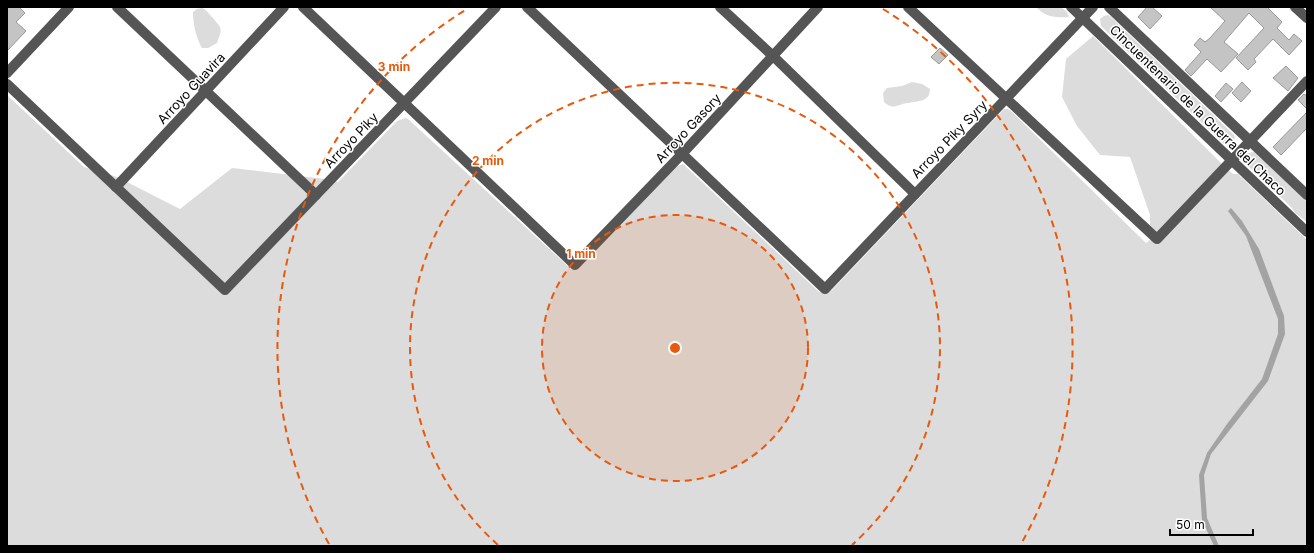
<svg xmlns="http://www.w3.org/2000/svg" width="1314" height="553" font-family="Inter,sans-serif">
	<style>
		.green { fill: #dcdcdc }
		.water { fill: #a3a3a3 }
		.building { fill: #c4c4c4; stroke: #999 }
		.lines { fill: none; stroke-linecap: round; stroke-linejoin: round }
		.minor { stroke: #555; stroke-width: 10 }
		.ring { fill: none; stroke: #e8590c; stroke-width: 2; stroke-dasharray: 7 5 }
		.labels { text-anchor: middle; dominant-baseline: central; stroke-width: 3; stroke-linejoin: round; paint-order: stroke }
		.street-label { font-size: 13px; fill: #000; stroke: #fff }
		.centre { fill: #e8590c; stroke: #fff; stroke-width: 2 }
		.ring-label { font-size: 12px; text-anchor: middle; font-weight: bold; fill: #e8590c; stroke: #fff; stroke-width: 3; stroke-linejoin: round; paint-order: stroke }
	</style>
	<rect width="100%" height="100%" fill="#fff"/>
	<g class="green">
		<path d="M 1036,7 L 1061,7 L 1067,12 L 1069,17 C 1056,18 1045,17 1036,7 Z"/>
		<path d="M 202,8 C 207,10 208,13 212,17 C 222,29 223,27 217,43 L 208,48 L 202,48 C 196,38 193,24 193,12 L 197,9 Z"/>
		<polygon points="1107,15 1110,16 1234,135 1235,138 1230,145 1224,144 1101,26 1100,19 1104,16"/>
		<polygon points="1093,36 1224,166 1233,174 1238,174 1241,177 1307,240 1307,546 7,546 7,95 84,167 117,177 180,209 232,168 333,180 338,182 397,121 405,118 408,119 571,269 574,269 675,167 683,164 818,291 824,294 832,290 1004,109 1008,109 1012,112 1146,243 1150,240 1150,215 1130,157 1100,155 1077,126 1062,97 1066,59"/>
		<path d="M 912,82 L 922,84 L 930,89 C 930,102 918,101 908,103 C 897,104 894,111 884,102 L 883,93 L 887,88 L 902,86 Z"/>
		<polygon points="1254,152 1307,202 1307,222 1295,213 1292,208 1245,163 1244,156 1248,153"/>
	</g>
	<polygon class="water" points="1231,208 1242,221 1259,249 1284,316 1285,334 1268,381 1211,454 1204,475 1207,518 1219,546 1214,546 1202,520 1199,475 1207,453 1227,424 1262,379 1278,334 1278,319 1246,236 1228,211"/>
	<g class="building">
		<polygon points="7,7 19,7 25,13 16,22 26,31 7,51"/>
		<polygon points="1147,7 1152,7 1162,16 1150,29 1138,17"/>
		<polygon points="1210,7 1267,7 1282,22 1277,28 1289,40 1294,34 1302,41 1289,55 1273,39 1254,59 1256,62 1248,70 1236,58 1264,28 1249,13 1224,42 1238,54 1221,72 1207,59 1191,76 1185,70 1201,52 1194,45 1200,38 1205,42 1210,38 1225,21"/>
		<polygon points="940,48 948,55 939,64 931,57"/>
		<polygon points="1286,66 1298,78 1288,91 1273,78"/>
		<polygon points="1242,82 1251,91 1241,102 1232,93"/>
		<polygon points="1226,83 1233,89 1221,102 1215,96"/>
		<polygon points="1304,94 1307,96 1307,109 1298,100"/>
		<polygon points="1307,112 1307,128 1281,155 1273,147"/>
	</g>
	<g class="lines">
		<g class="minor">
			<polyline points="117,7 316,195"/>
			<polyline points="303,7 575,265 682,154 818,7"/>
			<polyline points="527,7 825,289 1093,7"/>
			<polyline points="720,7 773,56 915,194"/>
			<polyline points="908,7 1157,239 1307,81"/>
			<polyline points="1071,7 1307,232"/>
			<polyline points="1109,7 1307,195"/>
			<polyline points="1295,7 1307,18"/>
			<polyline points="7,73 69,7"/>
			<polyline points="7,84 225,290 496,7"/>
			<polyline points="116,187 284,7"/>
		</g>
	</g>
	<circle cx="675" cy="348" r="133" fill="#e8590c" fill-opacity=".12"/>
	<g class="ring">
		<circle cx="675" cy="348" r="133"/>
		<path d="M498 545A265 265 0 1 1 852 545"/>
		<path d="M329 544A398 398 0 0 1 467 9M883 9A398 398 0 0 1 1021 544"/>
	</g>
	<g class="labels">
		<g class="street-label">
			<text transform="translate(191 88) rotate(-47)">Arroyo Guavira</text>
			<text transform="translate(1198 110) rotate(44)">Cincuentenario de la Guerra del Chaco</text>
			<text transform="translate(688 128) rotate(-47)">Arroyo Gasory</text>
			<text transform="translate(949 139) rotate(-46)">Arroyo Piky Syry</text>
			<text transform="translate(351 140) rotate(-46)">Arroyo Piky</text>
		</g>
	</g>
	<circle cx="675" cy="348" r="6" class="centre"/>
	<g class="ring-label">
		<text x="394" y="71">3 min</text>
		<text x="488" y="165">2 min</text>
		<text x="581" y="258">1 min</text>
	</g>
	<rect width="1314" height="553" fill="none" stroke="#000000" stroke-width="16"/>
	<path d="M1170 529v6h83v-6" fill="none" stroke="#000000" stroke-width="2"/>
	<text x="1176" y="529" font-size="12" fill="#000000" stroke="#ffffff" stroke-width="3" paint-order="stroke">50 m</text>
</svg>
